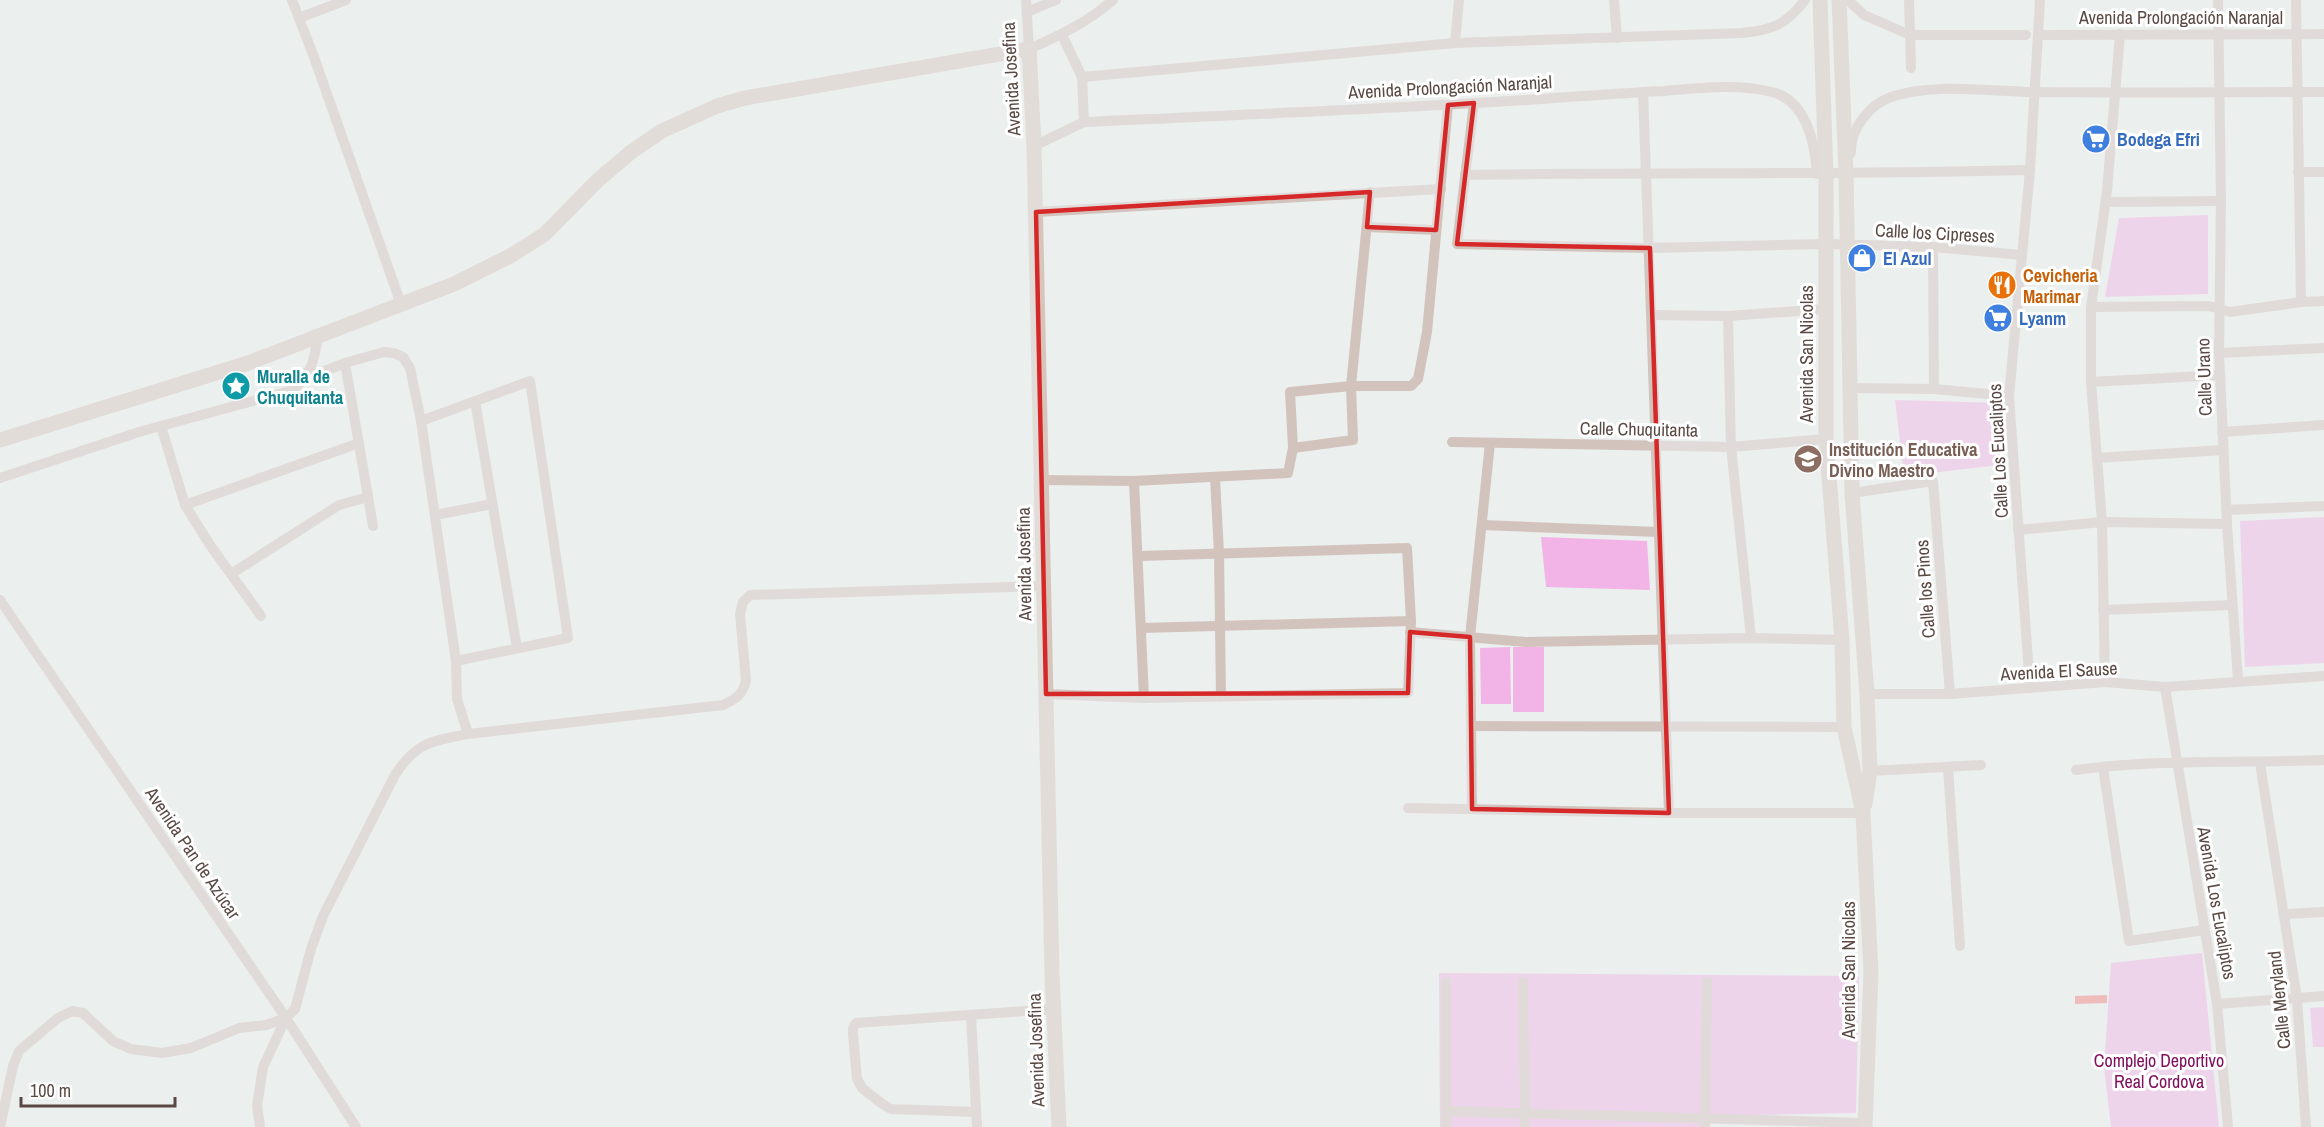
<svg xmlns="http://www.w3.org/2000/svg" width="2324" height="1127" font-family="'Archivo Narrow',sans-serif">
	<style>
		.green { fill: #f2b4e6 }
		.water { fill: #f27f7d }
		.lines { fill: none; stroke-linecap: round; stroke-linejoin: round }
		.street { stroke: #d3c3bd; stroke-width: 10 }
		.secondary { stroke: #d7c5bc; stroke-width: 15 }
		.marked { fill: none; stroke: #d62828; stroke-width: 4.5; stroke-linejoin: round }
		.labels { text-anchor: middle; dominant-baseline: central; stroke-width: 6; stroke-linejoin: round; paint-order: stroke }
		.street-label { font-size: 18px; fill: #5a4943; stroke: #fff }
		.shop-label { font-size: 18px; font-weight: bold; fill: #366cbe; stroke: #fff; text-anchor: start }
		.food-label { font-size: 18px; font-weight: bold; fill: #c56008; stroke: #fff; text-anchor: start }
		.culture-label { font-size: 18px; font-weight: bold; fill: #0d838f; stroke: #fff; text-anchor: start }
		.education-label { font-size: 18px; font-weight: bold; fill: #785e54; stroke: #fff; text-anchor: start }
		.park-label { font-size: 18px; fill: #800f5d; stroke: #fff }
	</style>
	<rect width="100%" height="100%" fill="#ebefee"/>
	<g class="green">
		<polygon points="2208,215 2208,294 2105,297 2119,218"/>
		<polygon points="1895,400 1999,403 2000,465 1904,476"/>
		<polygon points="2324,517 2324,663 2245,667 2240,521"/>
		<polygon points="1541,537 1647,541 1650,590 1546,587"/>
		<polygon points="1510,647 1511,704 1481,704 1480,648"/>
		<rect x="1513" y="647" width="31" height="65"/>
		<polygon points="2202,953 2219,1127 2111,1127 2104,1068 2111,963"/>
		<polygon points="1439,973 1859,976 1856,1113 1704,1116 1703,1127 1440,1127"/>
		<polygon points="2324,1007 2324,1047 2313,1047 2310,1008"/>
	</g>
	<polygon class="water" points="2107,995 2107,1003 2075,1004 2075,996"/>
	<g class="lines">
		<g class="street">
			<polyline points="292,0 314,57 401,304"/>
			<path d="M 1026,0 L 1029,49 C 1059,36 1088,22 1113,0"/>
			<polyline points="1614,0 1617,38"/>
			<polyline points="1848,0 1864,15 1910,35 2026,35"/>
			<polyline points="1909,0 1911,68"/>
			<polyline points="2218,0 2221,201 2219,353 2227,524 2238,681"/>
			<polyline points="2296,0 2301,302"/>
			<polyline points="1027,12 1056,0"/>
			<polyline points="299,18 346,0"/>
			<polyline points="1062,35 1082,77 1084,122"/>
			<polyline points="2039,35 2324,34"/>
			<polyline points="1455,43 1459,0"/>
			<path d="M 1082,77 L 1455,43 L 1742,33 C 1772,30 1786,25 1805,0"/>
			<polyline points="1643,92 1669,813"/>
			<polyline points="1474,103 1457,244 1650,248 1826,244 1933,247 2022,255"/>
			<path d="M 1034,146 L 1084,122 C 1237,115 1389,109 1542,99 C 1582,96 1623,93 1664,91 C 1698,88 1738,83 1772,92 C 1807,101 1815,144 1817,174"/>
			<path d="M 1851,153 C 1850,129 1869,105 1891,97 C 1934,82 1992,92 2037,92 C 2132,93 2228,92 2324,92"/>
			<polyline points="2298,172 2324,172"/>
			<path d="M 1465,175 C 1654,172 1842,175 2030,170"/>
			<polyline points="2106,202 2221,201"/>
			<polyline points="1036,212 1441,189"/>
			<polyline points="1367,227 1436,230"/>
			<polyline points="1933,247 1934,389"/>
			<polyline points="2091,307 2209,306 2230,312 2301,302 2324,301"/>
			<polyline points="1652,315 1728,316 1825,309"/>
			<polyline points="1728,316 1731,447 1751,638"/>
			<polyline points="2219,353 2324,348"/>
			<polyline points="345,363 373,526"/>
			<polyline points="307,378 345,363 384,352 394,353 403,357 410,368 421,421 456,661 457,699 468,734"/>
			<polyline points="2091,382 2220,375"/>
			<polyline points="1849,388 1934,389 2009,396"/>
			<polyline points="475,401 517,648"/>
			<polyline points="421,421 530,381 568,638 456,661"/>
			<polyline points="161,426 185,505 210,545 261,616"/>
			<polyline points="2222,432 2324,425"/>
			<polyline points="1452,442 1731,447 1826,439"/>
			<polyline points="1293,448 1353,440 1351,386 1411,386 1418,379 1427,332 1448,105"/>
			<polyline points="2097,458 2223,450"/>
			<path d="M 0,478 L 139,432 L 293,390 C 312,373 314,361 318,337"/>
			<polyline points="1215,478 1219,553 1221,697"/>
			<polyline points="1042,480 1134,481 1288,473 1293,448 1290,392 1351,386 1370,192"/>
			<polyline points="1134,481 1144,698"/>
			<polyline points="1852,493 1933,481 1950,694"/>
			<polyline points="185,505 359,443"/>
			<polyline points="2226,510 2324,506"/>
			<polyline points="435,515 492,504"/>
			<polyline points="1482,525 1658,532"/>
			<polyline points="2018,530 2102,522 2227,524"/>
			<polyline points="231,574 339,505 368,497"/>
			<polyline points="0,600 286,1018 356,1127"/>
			<polyline points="2103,610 2232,605"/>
			<polyline points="1141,628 1411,621"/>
			<polyline points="1410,632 1526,642 1751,638 1842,640"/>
			<polyline points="2105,682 2102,522 2091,382 2091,307 2107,191 2120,34"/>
			<polyline points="2165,687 2217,1004 2228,1127"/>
			<polyline points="2030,688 2009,396 2030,170 2040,0"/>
			<polyline points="1046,694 1144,698 1408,693 1411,621 1407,548 1139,556"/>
			<polyline points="1867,694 1950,694 2105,682 2165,687 2324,676"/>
			<polyline points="1472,726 1844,727"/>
			<polyline points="2260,763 2297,999 2306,1127"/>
			<polyline points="1948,767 1960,946"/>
			<polyline points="2103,767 2129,941 2204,930"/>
			<path d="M 2076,770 C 2158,759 2241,763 2324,760"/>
			<polyline points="1870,771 1981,765"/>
			<polyline points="1408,808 1669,813 1863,813"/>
			<polyline points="1472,809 1470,637 1490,443"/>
			<polyline points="2285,914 2324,912"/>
			<polyline points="1523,982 1525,1127"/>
			<polyline points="2217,1004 2324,996"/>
			<polyline points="971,1015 977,1127"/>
			<polyline points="1446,1111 1865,1123"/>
			<polyline points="976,1112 891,1109 881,1103 862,1088 857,1079 853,1034 853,1028 856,1023 1054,1009"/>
			<polyline points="0,1127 13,1066 19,1051 58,1018 72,1011 83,1013 113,1041 131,1049 162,1053 191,1048 239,1028 266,1025 286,1018"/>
			<path d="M 260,1127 L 257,1106 L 263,1067 L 286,1018 L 295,1009 L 311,949 L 323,916 L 395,775 C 416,742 432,741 468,734 L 723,705 C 736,699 742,695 746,681 L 740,614 L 743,602 L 750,595 L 1044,586"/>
			<polyline points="1446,1127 1446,982"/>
			<polyline points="1705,1127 1707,982"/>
		</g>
		<g class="secondary">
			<polyline points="1820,0 1826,174 1826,439 1842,640 1844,727 1863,813 1871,972 1865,1127"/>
			<polyline points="1839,0 1846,174 1852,493 1867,694 1870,771 1865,804"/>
			<polyline points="0,440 248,363 454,284 512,255 545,234 597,181 631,152 662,131 717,106 745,98 1029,49 1034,146 1052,974 1059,1127"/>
		</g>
	</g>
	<path d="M0 0H2324V1127H0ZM 1474,103 L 1457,244 L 1650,248 L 1669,813 L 1472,809 L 1470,637 L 1410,632 L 1408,693 L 1046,694 L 1036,212 L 1370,192 L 1367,227 L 1436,230 L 1448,105 Z" fill="#ebefee" fill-opacity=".55" fill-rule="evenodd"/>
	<path class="marked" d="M 1474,103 L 1457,244 L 1650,248 L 1669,813 L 1472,809 L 1470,637 L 1410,632 L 1408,693 L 1046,694 L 1036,212 L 1370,192 L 1367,227 L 1436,230 L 1448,105 Z"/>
	<defs>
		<g id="supermarket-disc" transform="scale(1.5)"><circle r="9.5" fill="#3f7fe0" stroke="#fff"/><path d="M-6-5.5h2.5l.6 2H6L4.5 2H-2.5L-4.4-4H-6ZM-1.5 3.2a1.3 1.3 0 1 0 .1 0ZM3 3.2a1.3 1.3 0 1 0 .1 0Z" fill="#fff"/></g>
		<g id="shop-disc" transform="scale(1.5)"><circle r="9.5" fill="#3f7fe0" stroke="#fff"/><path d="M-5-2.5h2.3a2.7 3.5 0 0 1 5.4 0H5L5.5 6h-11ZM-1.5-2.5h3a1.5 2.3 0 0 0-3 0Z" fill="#fff"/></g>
		<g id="restaurant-disc" transform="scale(1.5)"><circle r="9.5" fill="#e8710a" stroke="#fff"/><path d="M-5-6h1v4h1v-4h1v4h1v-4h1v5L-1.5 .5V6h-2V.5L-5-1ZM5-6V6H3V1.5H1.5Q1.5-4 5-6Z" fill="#fff"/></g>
		<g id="sight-disc" transform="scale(1.5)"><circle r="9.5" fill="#0f9aa8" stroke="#fff"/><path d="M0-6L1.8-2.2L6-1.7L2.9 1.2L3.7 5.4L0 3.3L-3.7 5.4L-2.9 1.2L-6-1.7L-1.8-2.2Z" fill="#fff"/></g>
		<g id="school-disc" transform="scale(1.5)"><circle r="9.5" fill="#8d6e63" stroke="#fff"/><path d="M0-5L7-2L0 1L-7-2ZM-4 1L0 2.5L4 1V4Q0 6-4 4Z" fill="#fff"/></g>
	</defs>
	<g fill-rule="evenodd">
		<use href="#supermarket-disc" x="2096" y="139"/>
		<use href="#shop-disc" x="1862" y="258"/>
		<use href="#restaurant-disc" x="2002" y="285"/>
		<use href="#supermarket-disc" x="1998" y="318"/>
		<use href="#sight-disc" x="236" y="386"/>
		<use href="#school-disc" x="1808" y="459"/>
	</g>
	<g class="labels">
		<g class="street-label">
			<text x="2181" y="17">Avenida Prolongación Naranjal</text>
			<text transform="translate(1011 79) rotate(-93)">Avenida Josefina</text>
			<text transform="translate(1450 87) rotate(-3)">Avenida Prolongación Naranjal</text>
			<text transform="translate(1935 233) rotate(3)">Calle los Cipreses</text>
			<text transform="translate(1806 354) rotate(-90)">Avenida San Nicolas</text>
			<text transform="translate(2204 377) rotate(-92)">Calle Urano</text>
			<text transform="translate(1639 429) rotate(1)">Calle Chuquitanta</text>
			<text transform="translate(1998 451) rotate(-93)">Calle Los Eucaliptos</text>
			<text transform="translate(1024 564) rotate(-91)">Avenida Josefina</text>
			<text transform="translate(1925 589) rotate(-94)">Calle los Pinos</text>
			<text transform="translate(2059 671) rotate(-3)">Avenida El Sause</text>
			<text transform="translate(193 853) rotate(56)">Avenida Pan de Azúcar</text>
			<text transform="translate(2217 903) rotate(80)">Avenida Los Eucaliptos</text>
			<text transform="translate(1848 970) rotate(-90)">Avenida San Nicolas</text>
			<text transform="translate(2279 1000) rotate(-96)">Calle Meryland</text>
			<text transform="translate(1036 1050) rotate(-92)">Avenida Josefina</text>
		</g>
		<g class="shop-label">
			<text x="2117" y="139">Bodega Efri</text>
			<text x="1883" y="258">El Azul</text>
			<text x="2019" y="318">Lyanm</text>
		</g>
		<g class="food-label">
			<text x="2023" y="275">Cevicheria<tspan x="2023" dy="21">Marimar</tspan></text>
		</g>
		<g class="culture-label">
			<text x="257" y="376">Muralla de<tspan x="257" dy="21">Chuquitanta</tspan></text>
		</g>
		<g class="education-label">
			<text x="1829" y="449">Institución Educativa<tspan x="1829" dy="21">Divino Maestro</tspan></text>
		</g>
		<g class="park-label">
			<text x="2159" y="1060">Complejo Deportivo<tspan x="2159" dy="21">Real Cordova</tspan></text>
		</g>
	</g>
	<path d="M21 1097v9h154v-9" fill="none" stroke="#5a4943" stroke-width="3"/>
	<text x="30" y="1097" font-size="18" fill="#5a4943" stroke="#ffffff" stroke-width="4.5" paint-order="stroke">100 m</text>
</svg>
